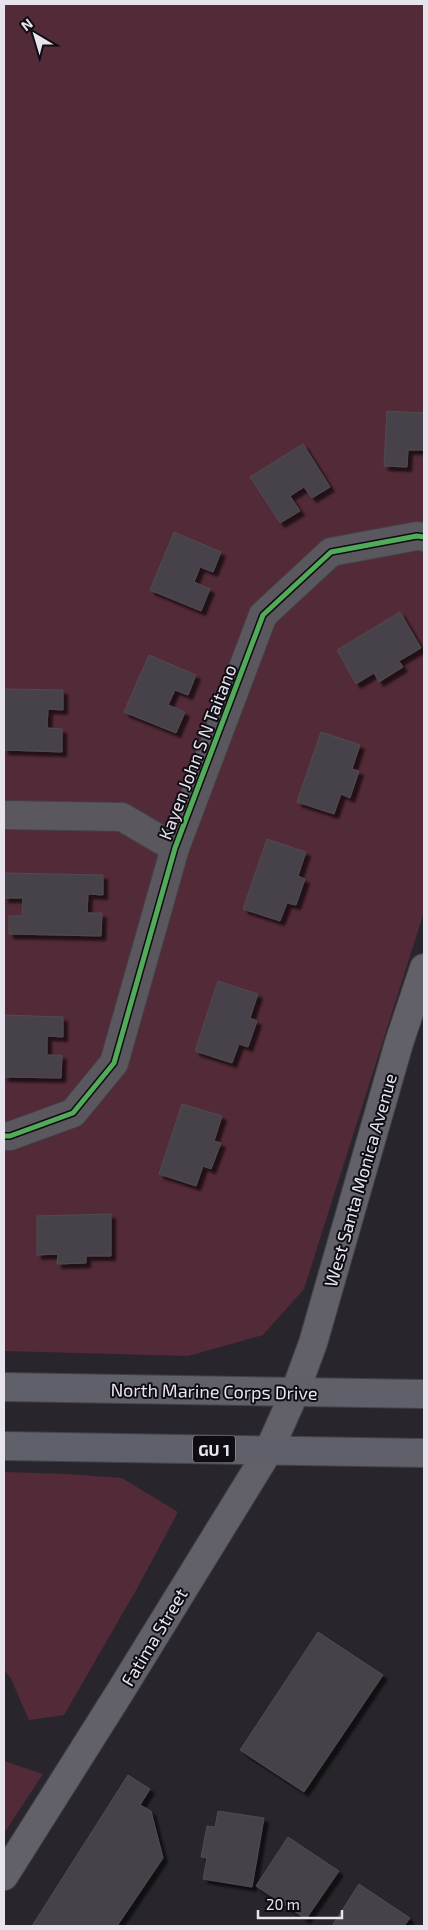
<svg xmlns="http://www.w3.org/2000/svg" width="428" height="1930" font-family="'Exo 2',sans-serif">
	<style>
		.green { fill: #532a37 }
		.building { fill: #464348; stroke: #4f4b50; filter: url(#shadow) }
		.lines { fill: none; stroke-linecap: round; stroke-linejoin: round }
		.street-casing { stroke: #444248; stroke-width: 30 }
		.secondary-casing { stroke: #444248; stroke-width: 30 }
		.primary-casing { stroke: #444248; stroke-width: 30 }
		.street { stroke: #5a585e; stroke-width: 28 }
		.secondary { stroke: #626169; stroke-width: 28 }
		.primary { stroke: #5f6069; stroke-width: 28 }
		.cycleway-casing { stroke: #0f0c13; stroke-width: 8 }
		.cycleway { stroke: #51ab58; stroke-width: 5 }
		.labels { text-anchor: middle; dominant-baseline: central; stroke-width: 4; stroke-linejoin: round; paint-order: stroke }
		.shield { fill: #0f0c13; stroke: #a6a3ac; stroke-width: 1 }
		.shield-label { font-size: 16px; font-weight: bold; fill: #e7e4ee }
		.street-label { font-size: 18px; fill: #e7e4ee; stroke: #0f0c13 }
	</style>
	<defs>
		<filter id="shadow"><feDropShadow dx="4.5" dy="4.5" stdDeviation="1" flood-color="#0009"/></filter>
	</defs>
	<rect width="100%" height="100%" fill="#28262c"/>
	<g class="green">
		<polygon points="4,4 424,4 424,912 304,1289 263,1335 188,1356 4,1351"/>
		<polygon points="4,1472 67,1474 122,1478 178,1512 139,1585 64,1715 29,1720 11,1679 4,1669"/>
		<polygon points="4,1761 43,1774 4,1833"/>
	</g>
	<g class="building">
		<polygon points="387,411 424,413 424,450 408,450 407,467 384,466"/>
		<polygon points="303,444 330,487 312,498 304,487 290,496 300,511 280,523 250,477"/>
		<polygon points="174,532 221,552 213,572 200,567 194,582 210,589 201,611 150,590"/>
		<polygon points="400,612 421,648 399,661 403,667 379,682 374,673 356,684 337,650"/>
		<polygon points="149,655 196,675 188,695 175,690 168,705 185,712 176,733 124,712"/>
		<polygon points="4,689 63,690 63,710 48,709 47,728 62,729 62,752 4,750"/>
		<polygon points="321,732 360,745 352,769 359,771 350,798 341,794 334,814 297,802"/>
		<polygon points="267,839 306,852 298,876 305,879 296,905 287,903 280,921 243,909"/>
		<polygon points="5,873 103,875 103,895 88,894 87,913 102,913 101,936 9,934 9,916 22,916 23,898 4,898"/>
		<polygon points="218,981 258,994 250,1018 257,1021 248,1047 239,1044 232,1063 195,1051"/>
		<polygon points="4,1015 63,1017 63,1037 47,1036 47,1055 62,1055 61,1078 4,1077"/>
		<polygon points="182,1104 222,1116 214,1141 221,1143 211,1169 203,1166 196,1186 159,1174"/>
		<polygon points="111,1214 111,1256 86,1256 86,1263 57,1264 58,1254 37,1255 37,1216"/>
		<polygon points="318,1632 383,1675 304,1792 240,1750"/>
		<polygon points="128,1775 150,1789 140,1805 151,1811 163,1858 117,1926 32,1926"/>
		<polygon points="218,1811 264,1818 252,1887 203,1879 207,1858 201,1857 207,1826 215,1827"/>
		<polygon points="288,1837 339,1871 306,1919 256,1886"/>
		<polygon points="359,1884 410,1918 404,1926 332,1926"/>
	</g>
	<g class="lines">
		<g class="street-casing">
			<g id="street">
				<polyline points="4,815 122,817 175,848"/>
				<polyline points="4,1136 10,1136 73,1113 114,1063 175,848 263,615 331,552 417,536 424,537"/>
			</g>
		</g>
		<g class="secondary-casing">
			<polyline id="secondary" points="4,1876 120,1692 269,1450 295,1392 313,1343 399,1043 424,968"/>
		</g>
		<g class="primary-casing">
			<g id="primary">
				<polyline points="4,1387 424,1394"/>
				<polyline points="4,1446 424,1453"/>
			</g>
		</g>
		<use href="#street" class="street"/>
		<use href="#secondary" class="secondary"/>
		<use href="#primary" class="primary"/>
		<g class="cycleway-casing">
			<polyline id="cycleway" points="4,1136 10,1136 73,1113 114,1063 175,848 263,615 331,552 417,536 424,537"/>
		</g>
		<use href="#cycleway" class="cycleway"/>
	</g>
	<g class="labels">
		<rect class="shield" x="193" y="1435.5" width="42" height="27" rx="4"/>
		<g class="shield-label">
			<text x="214" y="1449">GU 1</text>
		</g>
		<g class="street-label">
			<text transform="translate(197 752) rotate(-69)">Kayen John S N Taitano</text>
			<text transform="translate(360 1180) rotate(-74)">West Santa Monica Avenue</text>
			<text transform="translate(214 1391) rotate(1)">North Marine Corps Drive</text>
			<text transform="translate(154 1637) rotate(-59)">Fatima Street</text>
		</g>
	</g>
	<rect width="428" height="1930" fill="none" stroke="#e7e4ee" stroke-width="10"/>
	<g transform="translate(35 35) rotate(322)" stroke="#0f0c13" stroke-width="4" paint-order="stroke">
	<path d="M0-4L9 19L0 12L-9 19Z" fill="#e7e4ee"/>
	<text y="-8" font-size="14" font-weight="bold" text-anchor="middle" fill="#e7e4ee">N</text>
	</g>
	<path d="M258 1910v8h84v-8" fill="none" stroke="#e7e4ee" stroke-width="2.5"/>
	<text x="266" y="1910" font-size="15" fill="#e7e4ee" stroke="#0f0c13" stroke-width="4" paint-order="stroke">20 m</text>
</svg>
